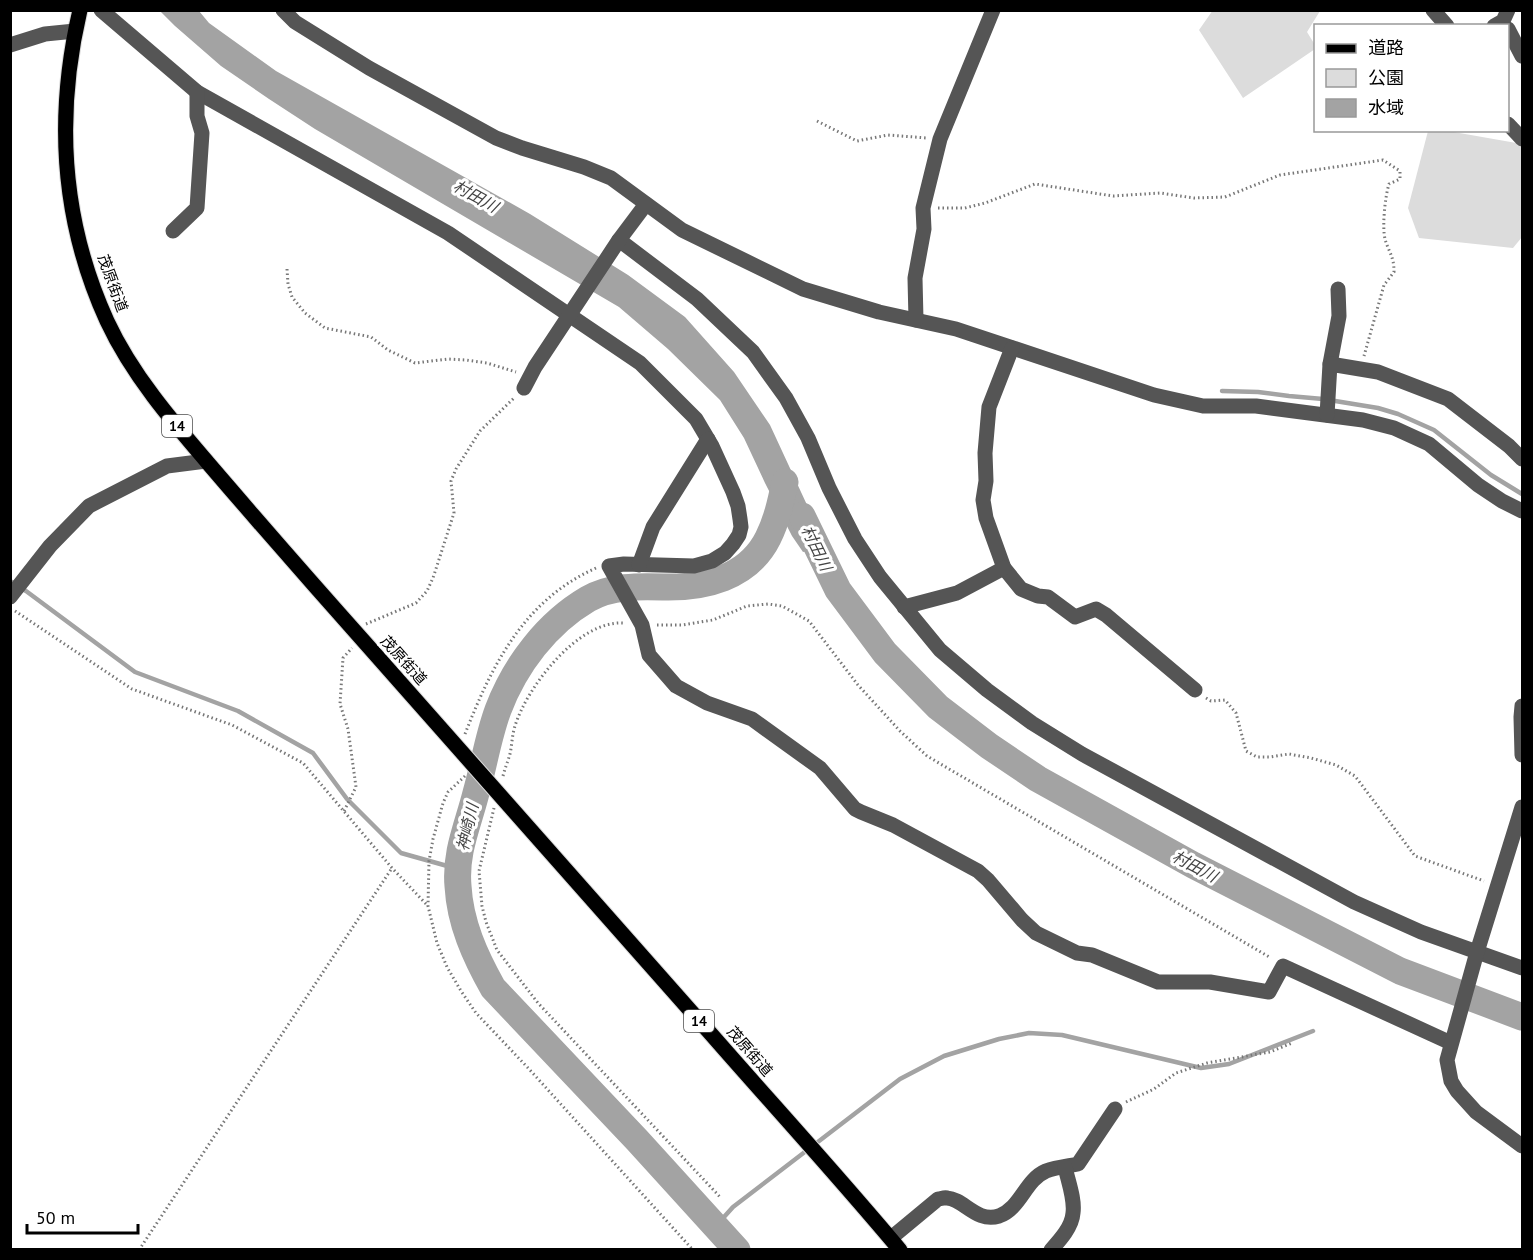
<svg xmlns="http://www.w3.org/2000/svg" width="1533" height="1260" font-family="'PT Sans','Noto Sans JP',sans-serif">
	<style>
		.green { fill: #dcdcdc }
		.water { fill: #a3a3a3 }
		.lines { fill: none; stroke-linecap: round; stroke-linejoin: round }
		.stream { stroke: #a3a3a3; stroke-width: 4.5 }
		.river { stroke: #a3a3a3; stroke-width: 27 }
		.major-casing { stroke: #dbdbdb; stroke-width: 17 }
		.path { stroke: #777; stroke-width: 3; stroke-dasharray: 1.5 3; stroke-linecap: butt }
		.minor { stroke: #555; stroke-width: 15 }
		.major { stroke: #000; stroke-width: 15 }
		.labels { text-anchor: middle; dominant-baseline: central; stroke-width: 6; stroke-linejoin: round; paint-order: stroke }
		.shield { fill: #fff; stroke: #4c4c4c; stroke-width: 1.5 }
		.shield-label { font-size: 14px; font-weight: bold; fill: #000 }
		.street-label { font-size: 15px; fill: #000; stroke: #fff }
		.water-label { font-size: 16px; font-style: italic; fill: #444; stroke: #fff }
	</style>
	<rect width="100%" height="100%" fill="#fff"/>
	<g class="green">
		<polygon points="1213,10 1320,11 1307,32 1315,45 1315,49 1243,98 1199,30"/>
		<polygon points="1428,131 1448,131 1522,144 1522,237 1513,248 1419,238 1408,208"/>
	</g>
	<polygon class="water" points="160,11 199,11 209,23 276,71 530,214 628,275 685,317 734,372 770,425 826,546 803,552 792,536 765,483 744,438 720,400 668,349 619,307 315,129 269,99 221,66 175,26"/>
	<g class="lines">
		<g class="stream">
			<polyline points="1222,391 1258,392 1289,396 1323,399 1378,408 1398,414 1434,430 1491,475 1522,494"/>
			<polyline points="10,581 26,591 135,672 238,711 313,753 347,799 401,853 458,869"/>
			<polyline points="715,1227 733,1207 900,1079 944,1056 999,1039 1029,1033 1062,1035 1201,1068 1229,1064 1313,1031"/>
		</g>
		<g class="river">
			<polyline points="802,516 838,590 885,653 938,707 989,746 1038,779 1193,865 1400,971 1522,1017"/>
			<path d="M 737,1250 L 637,1140 L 493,988 C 475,956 460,923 458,886 C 455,852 468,825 476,793 C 484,765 488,737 498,710 C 515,665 547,623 588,599 C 611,586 638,586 663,587 C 704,588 748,578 768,538 C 777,520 781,501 785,482"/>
		</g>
		<g class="major-casing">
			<path id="major" d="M 80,10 C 55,117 61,220 107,321 C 134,379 178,428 220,477 C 269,534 318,590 368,646 C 482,775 597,905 711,1034 C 774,1106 839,1177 900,1250"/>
		</g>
		<g class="path">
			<polyline points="817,121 857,141 888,135 927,138"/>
			<path d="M 938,208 L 965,208 L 985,203 L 1035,184 L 1113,196 L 1160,193 L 1194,198 L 1225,197 L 1280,175 L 1383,160 L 1400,171 L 1400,179 L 1389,184 C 1385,197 1382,226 1385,239 C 1389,253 1394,256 1394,272 L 1384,285 L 1364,356"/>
			<polyline points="287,269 288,284 292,297 305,313 325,328 371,337 388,350 415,363 448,359 466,360 487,363 516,372"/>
			<polyline points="15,611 132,689 232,725 303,763 392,868 428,906"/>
			<polyline points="366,624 416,603 427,591 433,578 454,513 451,481 456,469 480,431 514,398"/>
			<polyline points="657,625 682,625 713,620 747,606 768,604 782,606 809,621 858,685 900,731 927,756 1271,958"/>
			<polyline points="1206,698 1211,701 1225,700 1236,713 1246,751 1257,757 1270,757 1289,754 1311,758 1336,765 1355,776 1415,856 1484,881"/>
			<path d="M 465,734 C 492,665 524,600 596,568"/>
			<polyline points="465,776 448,792 443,803 433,839 429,861 428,906 437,943 447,967 461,991 476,1013 529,1069 693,1250"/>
			<path d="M 503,776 C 505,768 508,761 510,754 C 512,745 512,735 515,726 C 527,687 578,620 624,623"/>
			<polyline points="494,808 479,871 482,906 486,922 497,950 538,1003 721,1198"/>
			<polyline points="344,811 356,787 348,729 340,704 343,658 352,648"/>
			<polyline points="1126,1102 1154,1089 1176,1073 1207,1063 1270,1052 1292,1043"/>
			<polyline points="139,1250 392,868"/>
		</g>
		<g class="minor">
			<polyline points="101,10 197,92 448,233 640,363 696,419 712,446 733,492 738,506 740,519 741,527 739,535 733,544 725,553 712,561 694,566 624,564 609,566 642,625 649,655 676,686 707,703 752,719 820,768 855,809 861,812 893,825 978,871 988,880 1022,920 1036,933 1077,953 1092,955 1158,982 1210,982 1269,992 1283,966 1451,1043"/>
			<polyline points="283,10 295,22 369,68 496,138 522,148 584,167 611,178 682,230 803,289 879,312 956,329 1154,395 1203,406 1256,406 1363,420 1394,428 1429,444 1478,485 1502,501 1522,511"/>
			<polyline points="1433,10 1447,26"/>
			<polyline points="1494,26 1503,21 1508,10"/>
			<polyline points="1508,29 1522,56"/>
			<polyline points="10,45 45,34 75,31"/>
			<polyline points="1508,124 1522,139"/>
			<polyline points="173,231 197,208 202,133 197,116 197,92"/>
			<polyline points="619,240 697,299 753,352 786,398 808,438 829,488 855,539 880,577 940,650 987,690 1032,723 1082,754 1354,902 1421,932 1522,968"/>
			<polyline points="916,320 915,278 924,229 923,208 940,139 993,10"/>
			<polyline points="1012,348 989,407 985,453 986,481 983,500 986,518 1004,568 1021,589 1038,596 1048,597 1075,617 1096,609 1106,615 1195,690"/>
			<polyline points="1330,364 1339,316 1338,289"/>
			<polyline points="524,388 535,367 619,240 646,204"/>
			<polyline points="1327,415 1330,364 1378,372 1448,399 1509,446 1522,459"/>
			<polyline points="639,565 653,527 708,439"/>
			<polyline points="10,597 50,546 89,506 167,466 206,461"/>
			<polyline points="904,607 957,593 1004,568"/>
			<polyline points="1522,706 1521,717 1522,755"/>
			<polyline points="1522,807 1477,952 1447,1060 1451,1081 1457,1091 1476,1112 1522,1146"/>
			<path d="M 891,1238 L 938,1199 C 940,1199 945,1197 947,1198 C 964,1199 976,1223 999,1216 C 1021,1208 1025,1180 1046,1171 C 1056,1167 1068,1166 1078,1164 L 1115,1109"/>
			<path d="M 1051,1250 C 1060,1240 1072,1227 1073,1213 C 1075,1199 1068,1181 1065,1167"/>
		</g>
		<use href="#major" class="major"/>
	</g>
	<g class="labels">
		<g class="shield">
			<rect x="162" y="415" width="30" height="22" rx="4.5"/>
			<rect x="684" y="1010" width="30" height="22" rx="4.5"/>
		</g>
		<g class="shield-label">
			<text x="177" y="426">14</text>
			<text x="699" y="1021">14</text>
		</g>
		<g class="street-label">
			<text transform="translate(113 283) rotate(70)">茂原街道</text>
			<text transform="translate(404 660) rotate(48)">茂原街道</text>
			<text transform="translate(750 1051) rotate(49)">茂原街道</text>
		</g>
		<g class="water-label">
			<text transform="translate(476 196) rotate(29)">村田川</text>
			<text transform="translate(817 548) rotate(64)">村田川</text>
			<text transform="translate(467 827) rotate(-77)">神崎川</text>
			<text transform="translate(1195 866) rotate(28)">村田川</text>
		</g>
	</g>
	<rect width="1533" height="1260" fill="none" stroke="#000000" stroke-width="24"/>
	<rect x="1314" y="24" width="195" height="108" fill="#ffffff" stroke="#999999" stroke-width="1.5"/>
	<rect x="1326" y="44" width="30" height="9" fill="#000000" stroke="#999999" stroke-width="1.5"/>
	<text x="1368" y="54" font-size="18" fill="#000000">道路</text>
	<rect x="1326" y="69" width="30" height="18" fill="#dcdcdc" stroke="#999999" stroke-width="1.5"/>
	<text x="1368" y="84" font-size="18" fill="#000000">公園</text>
	<rect x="1326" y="99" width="30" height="18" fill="#a3a3a3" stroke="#999999" stroke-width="1.5"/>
	<text x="1368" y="114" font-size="18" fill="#000000">水域</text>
	<path d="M27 1224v9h111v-9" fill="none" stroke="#000000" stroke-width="3"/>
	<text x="36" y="1224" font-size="18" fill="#000000" stroke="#ffffff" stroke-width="4.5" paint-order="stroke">50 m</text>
</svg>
